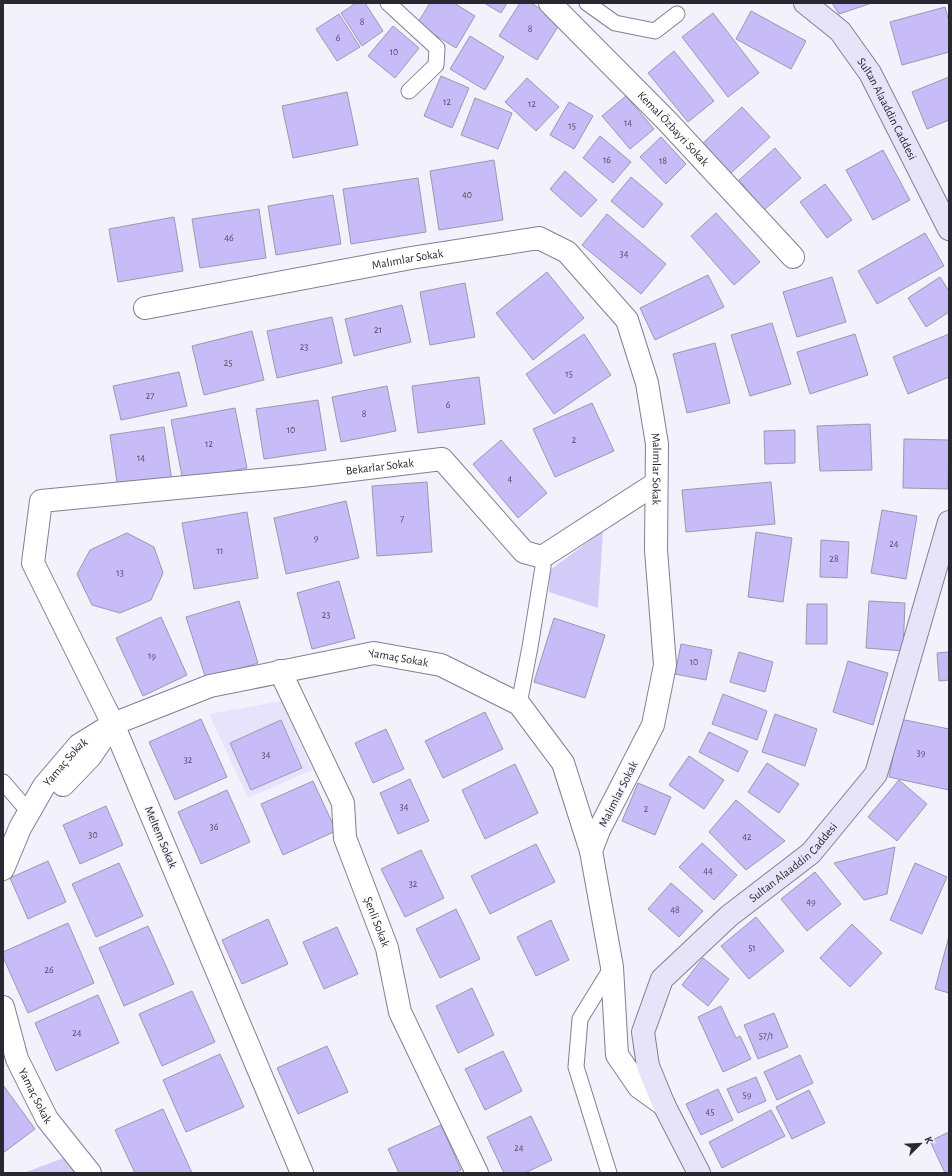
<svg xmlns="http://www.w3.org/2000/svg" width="952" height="1176" font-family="'Alegreya Sans',sans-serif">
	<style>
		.built { fill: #e8e3fd }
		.green { fill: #d4ccf8 }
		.building { fill: #c7bcf7; stroke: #9c98ae }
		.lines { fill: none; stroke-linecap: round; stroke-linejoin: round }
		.lane-casing { stroke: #837f95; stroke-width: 17 }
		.street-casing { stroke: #837f95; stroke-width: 24 }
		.secondary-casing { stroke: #837f95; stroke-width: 24 }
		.lane { stroke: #fff; stroke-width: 15 }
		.street { stroke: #fff; stroke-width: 22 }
		.secondary { stroke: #e7e3f8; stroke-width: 22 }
		.labels { text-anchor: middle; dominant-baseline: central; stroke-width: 3; stroke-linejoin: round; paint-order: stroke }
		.number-label { font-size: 10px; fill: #504c62 }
		.street-label { font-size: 12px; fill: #292730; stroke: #f3f1fb }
	</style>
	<rect width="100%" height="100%" fill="#f3f1fb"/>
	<polygon class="built" points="282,701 312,770 248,798 209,714"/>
	<g class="green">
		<polygon points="603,531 598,608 549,592 550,570"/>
		<polygon points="72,1155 85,1173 23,1173"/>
	</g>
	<g class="building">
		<polygon points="356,3 365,3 383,31 362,46 341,13"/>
		<polygon points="430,3 454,3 475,16 456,48 417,24"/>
		<polygon points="484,3 507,3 501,13"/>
		<polygon points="520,3 531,3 561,22 537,60 499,36"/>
		<polygon points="832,3 872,3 839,14"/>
		<polygon points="945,7 949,22 949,52 902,65 890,22"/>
		<polygon points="751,11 806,41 791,69 736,39"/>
		<polygon points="713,13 759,73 728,97 682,37"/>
		<polygon points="339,14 360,47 337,61 316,29"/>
		<polygon points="393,26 419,48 395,78 368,56"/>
		<polygon points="470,36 504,57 485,90 450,69"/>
		<polygon points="674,51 714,101 688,122 648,73"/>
		<polygon points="441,76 469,88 452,128 424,116"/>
		<polygon points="949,77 949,120 927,129 912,92"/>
		<polygon points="527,78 559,107 536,131 505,102"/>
		<polygon points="347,92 358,145 293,158 282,106"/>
		<polygon points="626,96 654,129 630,149 602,116"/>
		<polygon points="475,98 512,113 498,149 461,135"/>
		<polygon points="569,102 593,116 574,149 550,135"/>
		<polygon points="742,107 770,137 730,174 702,144"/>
		<polygon points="600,136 631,162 613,183 583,158"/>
		<polygon points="661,137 686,164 666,184 640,157"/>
		<polygon points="775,148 801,178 764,210 739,180"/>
		<polygon points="883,150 910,200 873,220 846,170"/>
		<polygon points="494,160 503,220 439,230 430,171"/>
		<polygon points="565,171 597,200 581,217 550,189"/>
		<polygon points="631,177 663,204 643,228 611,201"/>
		<polygon points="418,178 426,232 351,244 343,189"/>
		<polygon points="825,184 852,220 827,238 800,202"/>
		<polygon points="333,195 341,244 276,255 268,206"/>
		<polygon points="259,209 266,258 200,268 192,219"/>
		<polygon points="716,213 760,262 734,285 691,236"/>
		<polygon points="607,214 666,264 641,294 582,245"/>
		<polygon points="174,217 183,271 118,282 109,229"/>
		<polygon points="925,233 944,266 877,304 858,271"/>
		<polygon points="547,272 584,318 533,360 496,313"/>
		<polygon points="708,275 724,307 655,340 640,308"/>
		<polygon points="832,277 846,322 797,337 783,292"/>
		<polygon points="940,277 949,291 949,312 926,327 908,298"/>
		<polygon points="465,283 475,337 430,345 420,292"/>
		<polygon points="402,305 411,342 354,356 345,319"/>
		<polygon points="332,317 342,363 277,378 267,331"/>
		<polygon points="772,323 791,384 750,396 731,335"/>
		<polygon points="252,331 264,380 204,395 192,346"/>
		<polygon points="584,334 611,375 554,414 526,374"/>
		<polygon points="855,334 868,375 810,394 797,352"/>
		<polygon points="949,334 949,377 908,394 893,357"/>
		<polygon points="715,343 730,403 687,413 673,354"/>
		<polygon points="179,372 187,406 121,420 113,386"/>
		<polygon points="479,377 485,424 418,433 412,386"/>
		<polygon points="387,386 396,431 341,442 332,397"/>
		<polygon points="318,400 326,450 264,459 256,409"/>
		<polygon points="592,403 614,451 555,477 533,429"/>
		<polygon points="235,408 247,468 183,481 171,420"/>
		<polygon points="870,424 872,470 820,471 817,426"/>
		<polygon points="164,427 172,481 118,489 110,435"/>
		<polygon points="795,430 795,463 765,464 764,431"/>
		<polygon points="904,439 949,440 948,489 903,488"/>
		<polygon points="501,440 547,493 518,518 473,464"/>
		<polygon points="427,482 432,552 377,556 372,486"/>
		<polygon points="771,482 775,524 686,532 682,490"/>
		<polygon points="346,501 359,558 286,574 274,518"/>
		<polygon points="882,510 917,516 906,579 871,573"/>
		<polygon points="247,512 258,578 194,589 182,523"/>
		<polygon points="756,532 792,538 783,602 748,597"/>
		<polygon points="127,533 154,547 163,573 151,600 120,613 92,605 77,574 90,550"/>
		<polygon points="821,540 849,542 847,578 820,577"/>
		<polygon points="339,581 355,638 312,649 297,593"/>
		<polygon points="239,601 258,663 206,679 186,617"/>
		<polygon points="869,601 905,603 903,651 866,648"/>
		<polygon points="807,604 827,604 827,644 806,644"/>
		<polygon points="161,617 187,675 143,696 116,638"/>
		<polygon points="554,618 605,635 585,698 534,682"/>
		<polygon points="681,644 712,650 706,680 675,674"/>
		<polygon points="739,652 773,662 765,692 730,682"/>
		<polygon points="949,652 949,680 939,681 937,653"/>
		<polygon points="848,661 888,673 873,725 833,712"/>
		<polygon points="723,694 767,711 757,740 712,724"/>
		<polygon points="485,712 503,749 443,778 425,741"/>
		<polygon points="775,714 817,729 805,766 762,752"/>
		<polygon points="201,719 227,777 175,800 149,742"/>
		<polygon points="900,719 949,729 949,790 889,777"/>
		<polygon points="281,720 302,768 251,790 230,743"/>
		<polygon points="386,729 404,769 373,783 355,743"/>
		<polygon points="709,732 748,751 738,772 699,752"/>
		<polygon points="689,756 724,780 704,809 669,785"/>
		<polygon points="767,763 799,784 779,813 748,792"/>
		<polygon points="515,764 538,813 485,839 462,790"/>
		<polygon points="410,779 429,821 398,834 380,793"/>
		<polygon points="899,780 927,804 897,841 868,817"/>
		<polygon points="313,781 336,831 283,855 261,804"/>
		<polygon points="638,783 671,797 655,835 622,821"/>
		<polygon points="227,790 250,842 201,864 178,812"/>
		<polygon points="736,800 785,841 746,870 709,832"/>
		<polygon points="106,806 123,845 80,864 63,825"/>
		<polygon points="702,843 737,875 714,900 679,867"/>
		<polygon points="536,844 555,882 490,914 471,876"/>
		<polygon points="895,847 887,894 864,900 834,863"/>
		<polygon points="421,850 444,898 405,917 381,869"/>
		<polygon points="48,861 66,902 28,919 10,878"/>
		<polygon points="119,863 143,916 96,937 72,884"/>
		<polygon points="915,863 947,877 922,934 890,920"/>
		<polygon points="815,872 841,904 807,931 781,899"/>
		<polygon points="671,883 703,911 679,937 648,909"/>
		<polygon points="456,909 480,959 440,978 416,929"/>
		<polygon points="756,917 784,951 749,979 721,946"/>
		<polygon points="268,919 288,964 242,984 222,940"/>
		<polygon points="551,920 569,960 536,976 517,937"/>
		<polygon points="68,923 94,983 28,1013 3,957 3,952"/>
		<polygon points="852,924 882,953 850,987 820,958"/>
		<polygon points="148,926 174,984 124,1006 99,948"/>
		<polygon points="337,927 358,974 324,989 303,942"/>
		<polygon points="949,936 949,993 935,989"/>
		<polygon points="703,958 729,979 708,1006 682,985"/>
		<polygon points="472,988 494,1035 458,1053 436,1006"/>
		<polygon points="192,991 215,1042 162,1066 139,1014"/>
		<polygon points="98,995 119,1043 56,1071 35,1023"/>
		<polygon points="721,1006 736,1038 740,1036 751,1059 723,1072 698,1017"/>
		<polygon points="774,1013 788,1047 758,1059 744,1025"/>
		<polygon points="327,1046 348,1092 298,1114 277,1068"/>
		<polygon points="503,1051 522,1091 485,1110 465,1069"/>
		<polygon points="220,1054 244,1107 186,1132 163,1080"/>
		<polygon points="800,1055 813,1083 777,1100 764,1072"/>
		<polygon points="756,1077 766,1101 738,1113 727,1089"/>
		<polygon points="3,1085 35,1129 3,1153"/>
		<polygon points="718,1089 733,1120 701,1135 686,1104"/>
		<polygon points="809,1090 825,1123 792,1139 776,1107"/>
		<polygon points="163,1109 192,1173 135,1173 115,1130"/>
		<polygon points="771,1110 785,1136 722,1168 709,1142"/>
		<polygon points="531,1116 552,1160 525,1173 504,1173 487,1137"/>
		<polygon points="441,1125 461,1170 454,1173 399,1173 388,1149"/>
		<polygon points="949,1132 949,1173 945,1173 930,1141"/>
	</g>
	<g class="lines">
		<g class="lane-casing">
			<g id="lane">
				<polyline points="388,3 437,48 436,65 409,91"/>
				<polyline points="587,3 615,23 655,31 677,14"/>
				<polyline points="519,704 530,647 543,567 542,557"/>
				<polyline points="3,782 29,812"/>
				<polyline points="609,1173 576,1067 580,1019 612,967"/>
			</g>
		</g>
		<g class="street-casing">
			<g id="street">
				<path id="s1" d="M 550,3 L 668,122 L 793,257"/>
				<path id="s2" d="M 145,308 L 411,258 L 539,238 L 567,252 L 627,320 L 647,383 L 657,444 L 656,550 L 665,665 L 653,725 L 599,830 L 591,851 L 612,967 L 617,1055 L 639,1087 L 664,1105"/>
				<path id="s3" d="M 280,671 L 343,803 L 345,838 L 387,948 L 400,1012 L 477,1173"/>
				<polyline points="63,785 90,757 107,732"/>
				<path id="s4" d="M 3,869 L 20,828 L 44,786 L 79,745 L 113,724 L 210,686 L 374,653 L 441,665 L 519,704 L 563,763 L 591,851"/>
				<path id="s5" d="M 3,1007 L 17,1059 L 47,1119 L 90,1173"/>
				<path id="s6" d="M 302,1173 L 113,724 L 33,563 L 41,501 L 302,476 L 442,459 L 524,552 L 542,557 L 655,484"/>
			</g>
		</g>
		<g class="secondary-casing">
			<g id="secondary">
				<path id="s7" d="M 805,3 L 840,31 L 870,73 L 949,229"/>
				<path id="s8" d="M 699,1173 L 664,1105 L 648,1066 L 643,1032 L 662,979 L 729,916 L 811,853 L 876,774 L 949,522"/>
			</g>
		</g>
		<use href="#lane" class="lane"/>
		<use href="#street" class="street"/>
		<use href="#secondary" class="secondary"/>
	</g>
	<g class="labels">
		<g class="number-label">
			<text x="362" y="22">8</text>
			<text x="530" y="29">8</text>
			<text x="338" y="38">6</text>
			<text x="394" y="52">10</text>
			<text x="447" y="102">12</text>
			<text x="532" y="104">12</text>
			<text x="628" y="123">14</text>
			<text x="572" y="126">15</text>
			<text x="607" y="160">16</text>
			<text x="663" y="161">18</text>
			<text x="467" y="195">40</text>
			<text x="229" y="238">46</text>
			<text x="624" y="254">34</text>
			<text x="378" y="330">21</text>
			<text x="304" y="347">23</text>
			<text x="228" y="363">25</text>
			<text x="569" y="374">15</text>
			<text x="150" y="396">27</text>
			<text x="448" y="405">6</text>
			<text x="364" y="414">8</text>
			<text x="291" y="430">10</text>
			<text x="574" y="440">2</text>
			<text x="209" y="444">12</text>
			<text x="141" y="458">14</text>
			<text x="510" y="479">4</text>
			<text x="402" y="519">7</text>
			<text x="316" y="538">9</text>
			<text x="894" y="544">24</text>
			<text x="220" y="551">11</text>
			<text x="834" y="559">28</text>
			<text x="120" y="573">13</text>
			<text x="326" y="615">23</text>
			<text x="152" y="656">19</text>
			<text x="694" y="662">10</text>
			<text x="921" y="753">39</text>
			<text x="266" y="755">34</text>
			<text x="188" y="760">32</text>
			<text x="404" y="807">34</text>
			<text x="646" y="809">2</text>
			<text x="214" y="827">36</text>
			<text x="93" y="835">30</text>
			<text x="747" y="837">42</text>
			<text x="708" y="871">44</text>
			<text x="413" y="884">32</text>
			<text x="811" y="902">49</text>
			<text x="675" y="910">48</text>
			<text x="752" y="948">51</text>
			<text x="49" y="970">26</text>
			<text x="77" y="1033">24</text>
			<text x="766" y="1036">57/1</text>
			<text x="747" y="1095">59</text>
			<text x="710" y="1112">45</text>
			<text x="519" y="1148">24</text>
		</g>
		<g class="street-label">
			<text stroke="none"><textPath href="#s7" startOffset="136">Sultan Alaaddin Caddesi</textPath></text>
			<text stroke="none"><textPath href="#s1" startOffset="176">Kemal Özbayri Sokak</textPath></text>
			<text stroke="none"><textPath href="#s2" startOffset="267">Malımlar Sokak</textPath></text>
			<text stroke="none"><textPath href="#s6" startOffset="1070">Bekarlar Sokak</textPath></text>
			<text stroke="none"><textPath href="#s2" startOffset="675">Malımlar Sokak</textPath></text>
			<text stroke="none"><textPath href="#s4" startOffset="483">Yamaç Sokak</textPath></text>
			<text stroke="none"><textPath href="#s4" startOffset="125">Yamaç Sokak</textPath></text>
			<text transform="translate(618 794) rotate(-63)">Malımlar Sokak</text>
			<text transform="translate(161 837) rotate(67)">Meltem Sokak</text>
			<text stroke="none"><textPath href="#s8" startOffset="385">Sultan Alaaddin Caddesi</textPath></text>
			<text stroke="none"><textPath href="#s3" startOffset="271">Şenli Sokak</textPath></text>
			<text stroke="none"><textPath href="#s5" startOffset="95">Yamaç Sokak</textPath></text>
		</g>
	</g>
	<rect width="952" height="1176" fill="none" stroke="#292730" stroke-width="8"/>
	<g transform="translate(920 1144) rotate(66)" stroke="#f3f1fb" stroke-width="3" paint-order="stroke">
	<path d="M0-3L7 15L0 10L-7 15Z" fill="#292730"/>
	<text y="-6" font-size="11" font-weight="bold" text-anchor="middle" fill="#292730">K</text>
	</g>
</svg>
